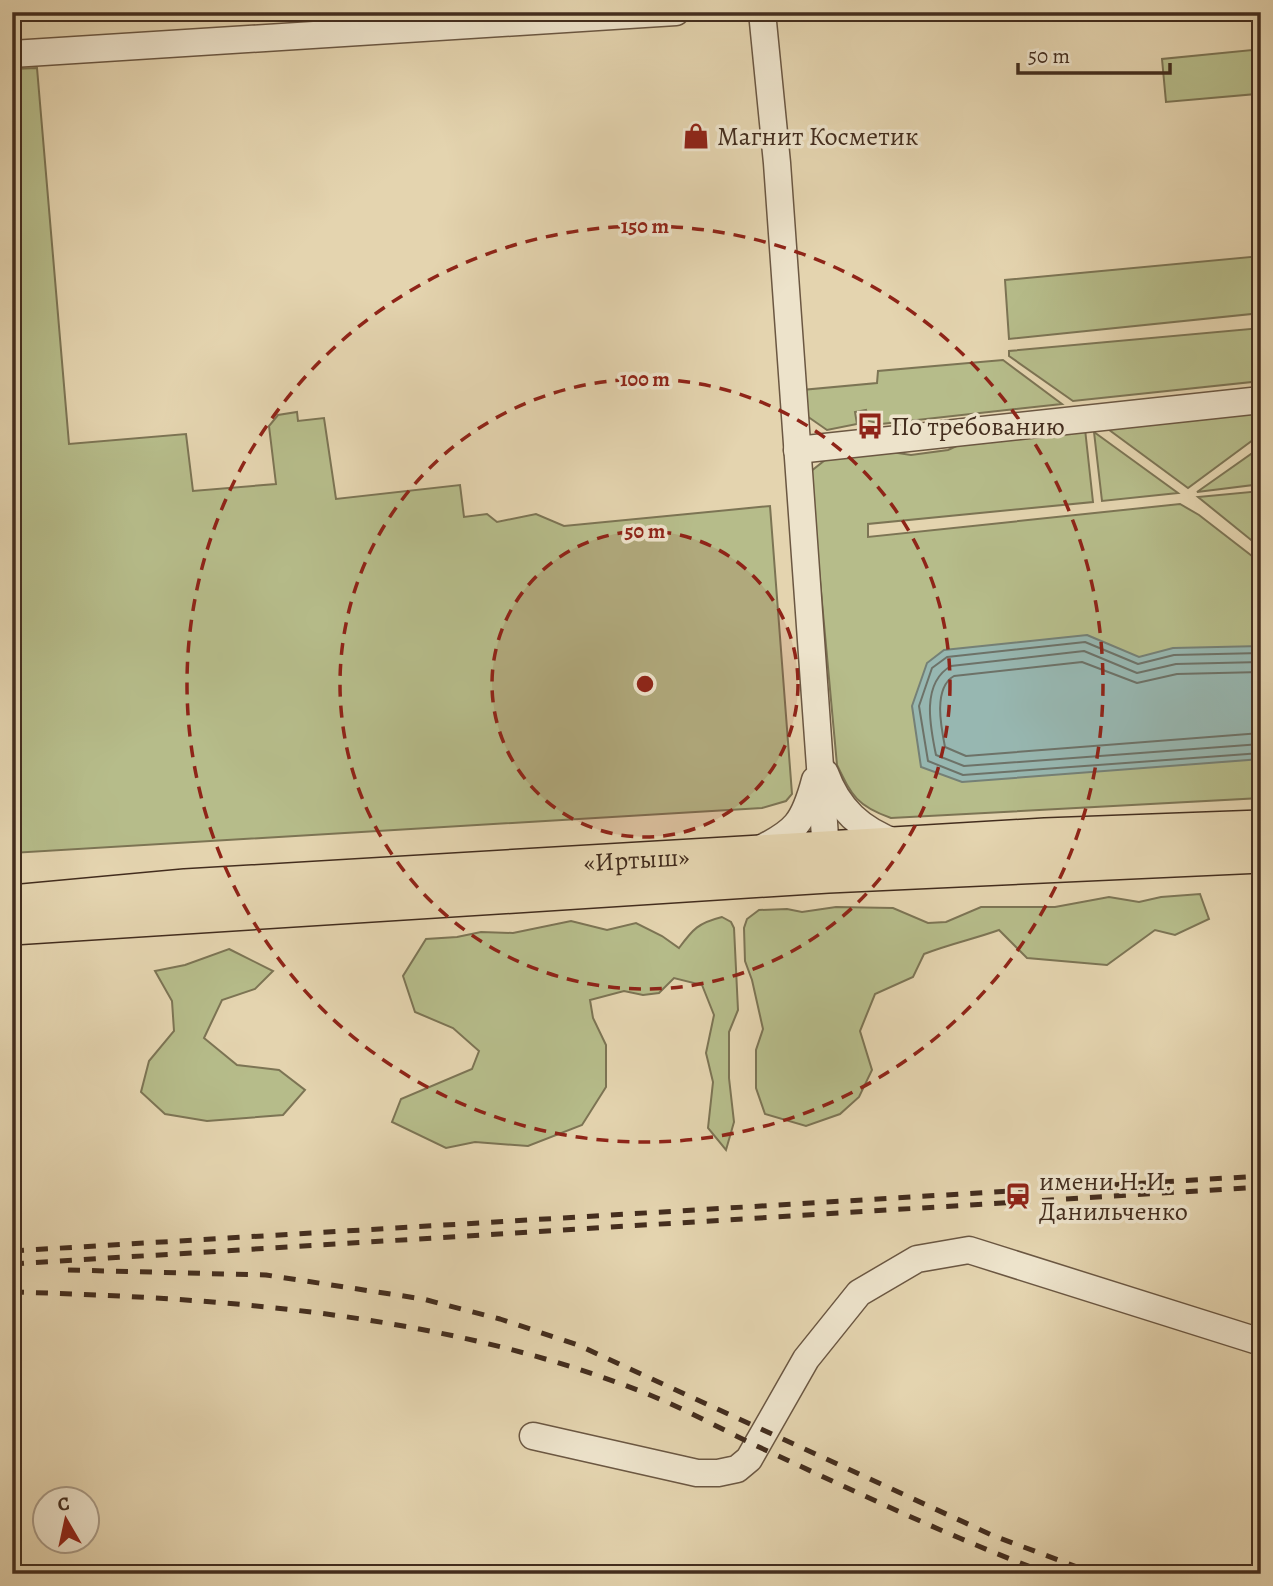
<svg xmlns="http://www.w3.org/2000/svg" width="1273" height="1586" font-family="Alegreya,serif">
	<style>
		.green { fill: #b6bc8a; stroke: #7c7454; stroke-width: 2 }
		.water { fill: #97b7b1; stroke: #758076; stroke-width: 2 }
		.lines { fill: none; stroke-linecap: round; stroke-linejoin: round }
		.shore { stroke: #6d7268; stroke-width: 2 }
		.minor-casing { stroke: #6b5742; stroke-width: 29 }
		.major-casing { stroke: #432d1e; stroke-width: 36 }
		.minor { stroke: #ede3cb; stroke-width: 26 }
		.major { stroke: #e4d4af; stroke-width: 33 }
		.rail { stroke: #432d1e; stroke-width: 5; stroke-dasharray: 12 12; stroke-linecap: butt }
		.ring { fill: none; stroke: #8f2418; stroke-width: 3.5; stroke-dasharray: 12 9 }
		.labels { text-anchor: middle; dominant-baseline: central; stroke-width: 7; stroke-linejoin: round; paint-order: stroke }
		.poi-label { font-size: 26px; fill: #432d1e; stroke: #ede3cb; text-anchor: start }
		.street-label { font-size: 26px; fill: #432d1e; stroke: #ede3cb }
		.centre { fill: #8f2418; stroke: #ede3cb; stroke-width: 3.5 }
		.ring-label { font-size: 21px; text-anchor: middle; font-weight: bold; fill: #8f2418; stroke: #ede3cb; stroke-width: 7; stroke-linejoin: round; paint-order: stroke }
	</style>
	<rect width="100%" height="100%" fill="#e4d4af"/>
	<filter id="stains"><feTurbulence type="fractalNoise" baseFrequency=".00286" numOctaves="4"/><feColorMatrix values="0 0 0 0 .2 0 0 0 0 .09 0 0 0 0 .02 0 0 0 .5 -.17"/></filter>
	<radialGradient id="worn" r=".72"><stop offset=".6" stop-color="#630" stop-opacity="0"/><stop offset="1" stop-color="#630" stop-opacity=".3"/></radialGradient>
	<g class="green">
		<polygon points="1252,50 1256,94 1166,102 1162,59"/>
		<polygon points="37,68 69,444 186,434 193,491 276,484 269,426 278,415 297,412 298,421 324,418 336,499 460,485 464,517 487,514 497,522 536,514 564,526 770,506 792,794 786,801 762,808 12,853 12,69"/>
		<polygon points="1261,256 1261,313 1009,339 1005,280"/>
		<polygon points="1261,328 1261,381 1073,401 1009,356 1009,351"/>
		<polygon points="1003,360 1062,404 881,424 869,421 866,410 855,412 857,424 827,430 804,414 802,390 877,383 878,371"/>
		<polygon points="1261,404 1261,434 1188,488 1097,421"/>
		<path d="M 1085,429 L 1093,502 L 868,524 L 868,537 L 1180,504 L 1199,515 L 1261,563 L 1261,798 L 891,818 C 857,806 852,796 837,765 L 810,472 L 829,457 L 865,448 L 911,455 L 948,450 L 974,438 Z"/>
		<polygon points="1094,432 1178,493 1102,501"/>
		<polygon points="1261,447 1261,484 1197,492"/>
		<polygon points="1261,491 1261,548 1198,497"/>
		<path d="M 1200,894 L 1209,919 L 1175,935 L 1155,930 L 1107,965 L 1027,958 L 999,930 C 974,939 949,944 924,954 L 913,977 L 875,994 L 860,1031 L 872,1070 L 859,1097 L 840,1114 L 806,1126 L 765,1114 L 756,1088 L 756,1050 L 763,1029 L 752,980 L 745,961 L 744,928 L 747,919 L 759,910 L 787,909 L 802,912 L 836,907 L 893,908 L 928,923 L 946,922 L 981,907 L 1055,907 L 1109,897 L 1139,902 L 1161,897 Z"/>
		<path d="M 722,917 L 731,922 L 734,928 L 738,1010 L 729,1032 L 729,1078 L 734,1122 L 726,1150 L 708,1128 L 713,1082 L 706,1053 L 714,1015 L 702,985 L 674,978 L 659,993 L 643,995 L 624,991 L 590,1000 L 593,1018 L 606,1045 L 606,1087 L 582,1125 L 528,1146 L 475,1142 L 446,1148 L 392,1122 L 401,1099 L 472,1069 L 479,1051 L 453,1028 L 415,1012 L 403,976 L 426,939 L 457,937 L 481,932 L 513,933 L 571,921 L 607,930 L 636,923 L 662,936 L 679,948 C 693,929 698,923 722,917 Z"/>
		<polygon points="229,949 273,971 255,989 222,1000 204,1038 237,1065 279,1070 305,1090 283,1115 207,1121 165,1114 141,1092 149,1061 174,1031 172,1001 155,971 185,965"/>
	</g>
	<polygon class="water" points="1087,635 1139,657 1173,648 1261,646 1261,759 962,782 921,767 912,706 927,663 944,650"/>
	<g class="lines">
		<g class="shore">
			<polyline points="1261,653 1174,655 1138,664 1085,642 947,657 932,668 919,706 928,761 963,775 1261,753"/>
			<path d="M 1261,662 L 1176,664 L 1137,673 L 1084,651 L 951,666 C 921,683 930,726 936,755 L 964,766 L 1261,744"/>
			<path d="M 1261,672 L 1177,674 L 1137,683 L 1082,662 L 954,676 C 933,688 941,727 945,747 L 966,756 L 1261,733"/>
		</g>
		<g class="minor-casing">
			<g id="minor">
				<polyline points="762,12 777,163 827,865"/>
				<polyline points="12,54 676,12"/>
				<polyline points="797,450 1261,400"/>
				<path d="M 825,773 C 838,809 861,830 897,843"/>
				<path d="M 756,851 C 796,832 804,822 815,780"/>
				<polyline points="533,1436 697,1473 718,1473 737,1469 749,1459 806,1359 859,1293 917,1259 969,1250 1261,1342"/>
			</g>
		</g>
		<g class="major-casing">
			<g id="major">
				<path id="s1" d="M 12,902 L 185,886 L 1045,835 L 1261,827"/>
				<polyline points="12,928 828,876 1261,856"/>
			</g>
		</g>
		<use href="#minor" class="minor"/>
		<use href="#major" class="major"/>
		<g class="rail">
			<polyline points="12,1251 1261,1176"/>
			<polyline points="12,1264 1261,1187"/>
			<polyline points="68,1270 266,1275 423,1299 500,1319 578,1345 994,1536 1096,1574"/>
			<path d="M 12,1292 C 228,1298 448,1314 650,1395 C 687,1410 723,1430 759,1447 C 854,1491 950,1537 1049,1574"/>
		</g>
	</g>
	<circle cx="645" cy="684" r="153" fill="#8f2418" fill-opacity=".12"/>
	<g class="ring">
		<circle cx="645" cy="684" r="153"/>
		<circle cx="645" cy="684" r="305"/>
		<circle cx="645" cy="684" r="458"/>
	</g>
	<defs>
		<g id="shop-bare" transform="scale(2.1)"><path d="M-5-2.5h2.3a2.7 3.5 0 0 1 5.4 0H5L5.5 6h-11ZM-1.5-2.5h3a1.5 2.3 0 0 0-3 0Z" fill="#8f2418" stroke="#ede3cb" stroke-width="2.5" paint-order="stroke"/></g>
		<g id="bus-bare" transform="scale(2.1)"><path d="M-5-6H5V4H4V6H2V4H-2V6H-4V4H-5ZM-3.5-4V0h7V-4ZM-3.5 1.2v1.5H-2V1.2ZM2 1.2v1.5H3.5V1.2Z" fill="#8f2418" stroke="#ede3cb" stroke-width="2.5" paint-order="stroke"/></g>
		<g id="station-bare" transform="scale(2.1)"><path d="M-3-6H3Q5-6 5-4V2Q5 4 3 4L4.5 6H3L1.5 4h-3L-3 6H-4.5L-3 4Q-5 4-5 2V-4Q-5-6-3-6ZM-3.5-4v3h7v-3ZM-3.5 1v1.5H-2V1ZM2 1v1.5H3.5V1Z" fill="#8f2418" stroke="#ede3cb" stroke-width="2.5" paint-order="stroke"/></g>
	</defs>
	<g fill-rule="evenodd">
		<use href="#shop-bare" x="696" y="136"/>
		<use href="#bus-bare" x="870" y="426"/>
		<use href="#station-bare" x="1018" y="1196"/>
	</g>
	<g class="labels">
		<g class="poi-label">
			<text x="717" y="136">Магнит Косметик</text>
			<text x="891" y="426">По требованию</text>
			<text x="1039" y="1181">имени Н.И.<tspan x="1039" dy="30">Данильченко</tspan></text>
		</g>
		<g class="street-label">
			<text stroke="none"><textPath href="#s1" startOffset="626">«Иртыш»</textPath></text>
		</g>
	</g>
	<circle cx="645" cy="684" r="10" class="centre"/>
	<g class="ring-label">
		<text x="645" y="233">150 m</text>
		<text x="645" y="386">100 m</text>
		<text x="645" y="538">50 m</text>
	</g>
	<rect width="1273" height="1586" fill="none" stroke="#e4d4af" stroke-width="42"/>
	<rect x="14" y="14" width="1245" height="1558" fill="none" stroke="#432d1e" stroke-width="3.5"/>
	<rect x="21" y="21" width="1231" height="1544" fill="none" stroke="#432d1e" stroke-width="2"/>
	<g transform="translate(66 1520) rotate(351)"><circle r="33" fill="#ede3cb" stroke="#a99a86" stroke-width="2"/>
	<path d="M0-5L12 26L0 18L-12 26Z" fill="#8f2418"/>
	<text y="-10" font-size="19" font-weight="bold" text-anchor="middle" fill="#432d1e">С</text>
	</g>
	<path d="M1018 63v10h152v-10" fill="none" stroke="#432d1e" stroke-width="3.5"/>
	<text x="1028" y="63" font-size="21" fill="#432d1e" stroke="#ede3cb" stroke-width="5" paint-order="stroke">50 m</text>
	<rect width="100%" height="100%" filter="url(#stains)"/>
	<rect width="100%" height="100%" fill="url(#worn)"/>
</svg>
